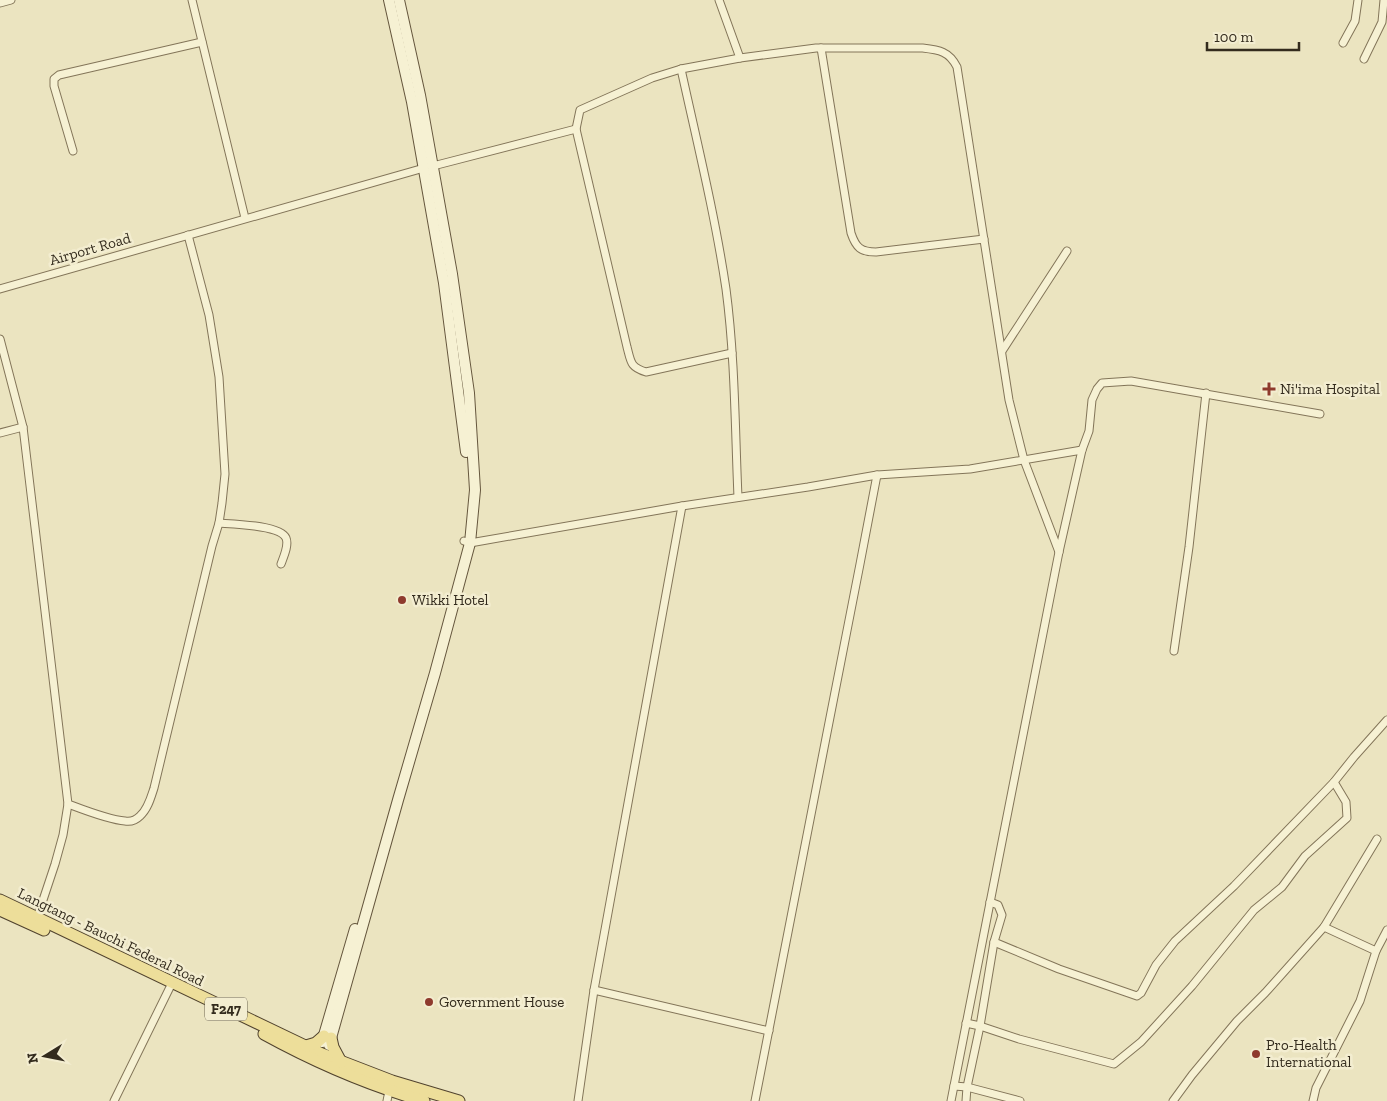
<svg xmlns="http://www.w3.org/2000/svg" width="1387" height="1101" font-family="'Zilla Slab',serif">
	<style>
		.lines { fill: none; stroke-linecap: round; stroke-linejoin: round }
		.street-casing { stroke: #837559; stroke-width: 9 }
		.secondary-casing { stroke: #65563d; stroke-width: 12 }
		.primary-casing { stroke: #51432e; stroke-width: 13 }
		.street { stroke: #f6f1d3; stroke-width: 7 }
		.secondary { stroke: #f6f1d3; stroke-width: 10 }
		.primary { stroke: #edde9a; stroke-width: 11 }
		.poi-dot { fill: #8e3a2d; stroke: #f3edd0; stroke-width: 2 }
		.labels { text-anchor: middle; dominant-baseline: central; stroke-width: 5; stroke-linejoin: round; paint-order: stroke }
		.shield { fill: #f3edd0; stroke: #6d6553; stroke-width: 1 }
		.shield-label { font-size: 14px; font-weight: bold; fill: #332b1d }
		.street-label { font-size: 15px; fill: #332b1d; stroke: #f3edd0 }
		.poi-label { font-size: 15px; fill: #332b1d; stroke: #f3edd0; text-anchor: start }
	</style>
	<rect width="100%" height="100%" fill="#ebe4c0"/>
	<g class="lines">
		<g class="street-casing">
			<g id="street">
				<polyline points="192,0 245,218"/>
				<polyline points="719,0 740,58"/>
				<polyline points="0,3 11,0"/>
				<polyline points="1343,43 1355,21 1358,0"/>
				<path d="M 821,48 L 851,233 C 856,248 861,252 876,252 L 984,239"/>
				<polyline points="1364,59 1382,22 1384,0"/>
				<path d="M 681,69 C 697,142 715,215 726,289 C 735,357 735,428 738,497"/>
				<polyline points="73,151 54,86 54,79 59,75 202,42"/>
				<polyline points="433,166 576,129"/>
				<polyline points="0,289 424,168"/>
				<polyline points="0,339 23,427 68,804 63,835 55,864 37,918"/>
				<polyline points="1002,351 1067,251"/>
				<path d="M 732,353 L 646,372 C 630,367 631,362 627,347 L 576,129 L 580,110 L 652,78 L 681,69 L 740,58 L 816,48 L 922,48 C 939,50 949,51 957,67 L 1009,400 L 1024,460 L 1059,552"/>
				<polyline points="0,433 23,427"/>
				<path d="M 219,523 C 232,524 280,525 286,538 C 289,545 284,556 281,564"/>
				<polyline points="464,541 470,543 682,506 808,487 877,475 970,469 1082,450"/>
				<polyline points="1174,651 1189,547 1206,393"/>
				<path d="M 68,804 C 84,810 109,820 125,821 C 131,822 136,820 140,816 C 148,809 151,797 154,788 L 212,546 L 219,523 L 222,503 L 225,474 L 219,377 L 209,315 L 188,235"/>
				<polyline points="990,902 998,905 1002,915 994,942 1059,969 1137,996 1141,993 1156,965 1175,941 1234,886 1334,782 1354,757 1387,720"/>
				<polyline points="1376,951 1387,930"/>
				<polyline points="594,990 769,1031"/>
				<polyline points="966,1023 980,1026 1019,1039 1114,1064 1141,1042 1192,986 1254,910 1282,887 1305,856 1347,818 1346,802 1334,782"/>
				<polyline points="954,1086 967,1087 1020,1101"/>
				<polyline points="114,1101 172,983"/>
				<polyline points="387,1101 390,1086"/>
				<polyline points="578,1101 594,990 682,506"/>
				<polyline points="755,1101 860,564 877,475"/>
				<polyline points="951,1101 1059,552 1082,450 1089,431 1092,400 1097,389 1102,383 1131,381 1320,414"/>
				<polyline points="966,1101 967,1087 980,1026 994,942"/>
				<polyline points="1173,1101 1192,1075 1237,1021 1265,993 1324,927 1377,839"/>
				<polyline points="1313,1101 1316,1088 1360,1001 1376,951 1324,927"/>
			</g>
		</g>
		<g class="secondary-casing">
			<g id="secondary">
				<polyline points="389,0 412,102 444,283 466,452"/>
				<polyline points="322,1042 355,929"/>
				<polyline points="329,1045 398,800 435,673 470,543 475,490 469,393 452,274 420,95 399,0"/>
			</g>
		</g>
		<g class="primary-casing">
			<g id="primary">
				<polyline points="0,900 322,1054 392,1081 459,1101"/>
				<polyline points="0,910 44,930"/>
				<path d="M 264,1034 C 315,1062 368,1085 424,1101"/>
				<polyline points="331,1038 333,1047 341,1062"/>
				<polyline points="306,1046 316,1043 324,1036"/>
			</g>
		</g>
		<use href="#street" class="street"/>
		<use href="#secondary" class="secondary"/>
		<use href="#primary" class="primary"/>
	</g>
	<g class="poi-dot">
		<path d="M1266.5 381.5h5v5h5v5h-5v5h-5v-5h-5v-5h5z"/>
		<circle cx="402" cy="600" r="5"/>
		<circle cx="429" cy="1002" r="5"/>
		<circle cx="1256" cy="1054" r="5"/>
	</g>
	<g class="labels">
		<rect class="shield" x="205" y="997.5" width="42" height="23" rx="4"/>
		<g class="shield-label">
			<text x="226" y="1009">F247</text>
		</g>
		<g class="street-label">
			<text transform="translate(90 249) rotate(-16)">Airport Road</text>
			<text transform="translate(111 937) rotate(26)">Langtang - Bauchi Federal Road</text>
		</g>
		<g class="poi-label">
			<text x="1280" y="389">Ni'ima Hospital</text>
			<text x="412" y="600">Wikki Hotel</text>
			<text x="439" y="1002">Government House</text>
			<text x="1266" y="1045">Pro-Health<tspan x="1266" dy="17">International</tspan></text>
		</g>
	</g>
	<g transform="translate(45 1056) rotate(260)" stroke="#f3edd0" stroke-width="4" paint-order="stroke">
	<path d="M0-4L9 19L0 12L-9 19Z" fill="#332b1d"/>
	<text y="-8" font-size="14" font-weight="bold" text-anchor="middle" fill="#332b1d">N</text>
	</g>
	<path d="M1207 42v8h92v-8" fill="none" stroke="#332b1d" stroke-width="2.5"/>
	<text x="1214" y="42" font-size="15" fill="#332b1d" stroke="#f3edd0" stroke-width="4" paint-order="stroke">100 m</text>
</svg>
